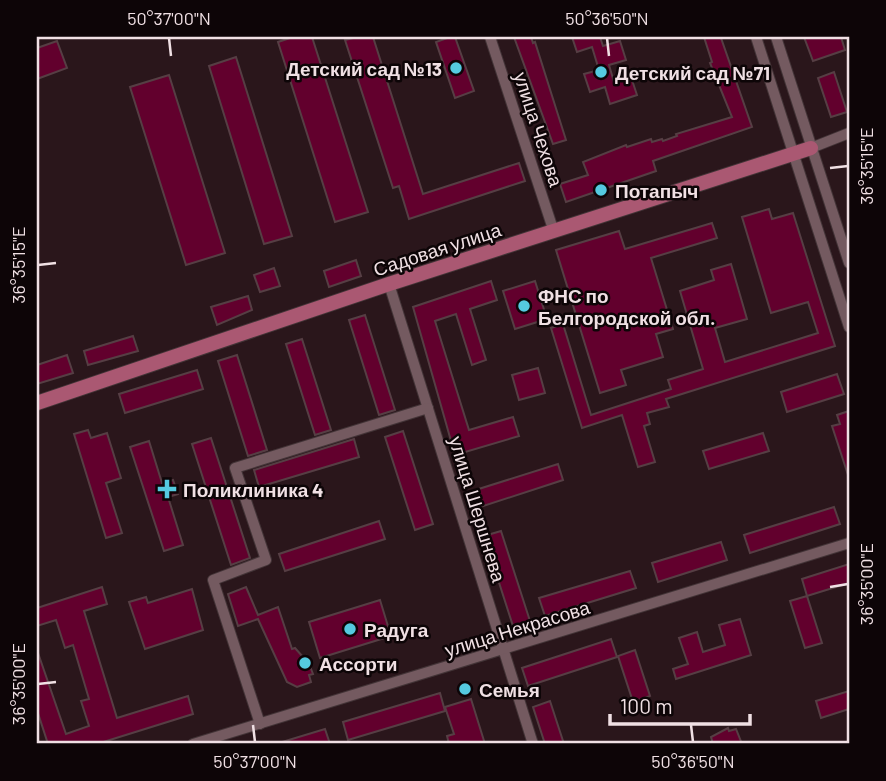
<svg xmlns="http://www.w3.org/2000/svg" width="886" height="781" font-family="Barlow,sans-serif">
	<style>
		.building { fill: #62002d; stroke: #563e44; stroke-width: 2 }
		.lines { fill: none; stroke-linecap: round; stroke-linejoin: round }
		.minor-casing { stroke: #433437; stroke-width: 12 }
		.major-casing { stroke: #433437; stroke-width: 16 }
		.minor { stroke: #745a60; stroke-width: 10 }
		.major { stroke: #aa5872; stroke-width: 14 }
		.ticks { fill: none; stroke: #f0e0e4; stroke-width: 2.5 }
		.poi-dot { fill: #55cae0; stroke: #0d0507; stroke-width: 2.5 }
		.labels { text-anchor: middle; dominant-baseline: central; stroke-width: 5; stroke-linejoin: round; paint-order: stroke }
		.poi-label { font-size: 19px; font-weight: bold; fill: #f0e0e4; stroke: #0d0507; text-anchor: start }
		.street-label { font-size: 19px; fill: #f0e0e4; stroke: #0d0507 }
		.neatline { fill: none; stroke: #f0e0e4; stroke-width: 2.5 }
		.ticks-label { font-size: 18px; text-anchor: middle; fill: #f0e0e4 }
	</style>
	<rect width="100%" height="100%" fill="#2a161b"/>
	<g class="building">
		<polygon points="293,37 312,37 368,212 335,222 278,42"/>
		<polygon points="357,37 373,37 423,194 519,163 525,181 409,219 399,186 393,188 345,40"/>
		<polygon points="450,37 455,37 474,91 455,98 436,42"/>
		<polygon points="514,37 531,37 533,43 535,42 566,140 553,144"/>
		<polygon points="572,37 600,37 603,46 620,41 626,60 609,65 614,82 631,77 637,95 610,104 605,87 590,92 584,74 599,70 592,47 577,52"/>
		<polygon points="704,37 721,38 752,127 653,161 656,171 566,202 560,184 588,175 583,162 626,145 627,147 651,139 652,142 662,139 663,141 677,136 676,134 732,117 710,63 712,62"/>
		<polygon points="804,37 841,37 845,50 813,61"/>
		<polygon points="57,41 67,68 37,79 37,48"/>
		<polygon points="236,57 292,236 264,244 209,66"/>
		<polygon points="834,72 847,112 831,117 818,78"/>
		<polygon points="169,75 225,253 186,265 130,87"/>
		<polygon points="769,209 772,219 793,213 835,346 666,399 669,407 647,413 650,424 644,426 655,462 638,467 622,415 582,428 551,328 563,324 591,415 671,389 668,380 703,369 680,291 714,280 711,270 731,264 747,319 715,328 725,362 818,333 808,302 771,313 742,217"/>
		<polygon points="712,223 717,238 651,258 673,329 656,334 663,357 621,370 626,385 600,393 556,250 619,231 625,249"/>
		<polygon points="356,260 361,276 329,287 324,271"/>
		<polygon points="274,268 280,286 260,292 254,275"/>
		<polygon points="491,281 497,300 470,309 486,360 472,365 456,314 435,321 469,430 513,417 519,436 455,455 413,307"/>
		<polygon points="535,281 547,319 515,329 503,291"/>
		<polygon points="248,296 252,310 217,325 211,307"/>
		<polygon points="365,315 395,410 379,415 349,320"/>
		<polygon points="133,336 138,351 88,365 84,351"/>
		<polygon points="302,339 331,430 315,435 286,344"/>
		<polygon points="67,355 73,373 37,384 37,365"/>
		<polygon points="237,355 267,450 248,456 218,361"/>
		<polygon points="538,368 545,393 519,400 512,375"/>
		<polygon points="197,370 203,389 125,413 119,394"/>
		<polygon points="837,374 844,394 787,412 781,392"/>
		<polygon points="849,411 849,474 848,475 832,426 840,424 837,415"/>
		<polygon points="88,430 91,438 107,433 121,478 106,483 122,533 106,538 74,434"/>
		<polygon points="403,431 433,524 415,530 385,437"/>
		<polygon points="763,433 769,451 709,469 703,451"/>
		<polygon points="211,438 250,558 231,565 192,444"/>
		<polygon points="354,439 359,457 259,487 254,470"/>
		<polygon points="149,441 162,483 173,480 178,494 168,497 183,545 164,551 130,447"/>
		<polygon points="558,464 563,480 471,510 466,493"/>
		<polygon points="834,507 840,524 750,553 744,535"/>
		<polygon points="379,521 385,539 285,571 279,554"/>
		<polygon points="501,531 530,621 513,626 484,536"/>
		<polygon points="721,542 727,560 658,582 652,563"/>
		<polygon points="849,564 849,583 807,596 802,579"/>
		<polygon points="630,571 636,588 545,616 539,598"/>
		<polygon points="102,587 107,604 84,611 117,718 188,696 193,714 97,744 48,744 37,710 37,650 66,734 89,726 81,701 89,699 73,645 65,648 56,620 37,626 37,608"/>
		<polygon points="246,587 258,615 278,607 292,649 295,648 303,657 306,656 313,674 309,675 311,682 297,687 287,682 258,619 238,626 228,594"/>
		<polygon points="192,589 203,630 145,649 129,602 146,597 148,603"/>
		<polygon points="807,596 822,643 805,648 790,601"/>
		<polygon points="380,600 391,636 320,658 309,622"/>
		<polygon points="740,619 751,655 676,679 673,669 688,664 679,638 697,632 703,652 725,645 719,625"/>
		<polygon points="611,639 617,657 528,686 522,668"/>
		<polygon points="635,650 650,696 633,702 618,656"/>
		<polygon points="849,691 849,709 821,718 816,701"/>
		<polygon points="440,693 445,711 348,740 343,722"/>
		<polygon points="471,699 485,744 449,744 447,736 454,734 445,707"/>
		<polygon points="550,701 564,744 545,744 533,707"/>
		<polygon points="728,728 729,731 736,729 742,744 713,744 711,737"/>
		<polygon points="325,729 330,744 282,744 282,742"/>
	</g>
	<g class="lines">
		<g class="minor-casing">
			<g id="minor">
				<polyline points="490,37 554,232"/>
				<polyline points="756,37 849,327"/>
				<polyline points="776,37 849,263"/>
				<polyline points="811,148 849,133"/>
				<polyline points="389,284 533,744"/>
				<polyline points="260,724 213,580 266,560 235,468 428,408"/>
				<polyline points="193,744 849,543"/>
			</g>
		</g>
		<g class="major-casing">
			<polyline id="major" points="37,403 389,284 811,148"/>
		</g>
		<use href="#minor" class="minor"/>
		<use href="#major" class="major"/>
	</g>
	<path class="ticks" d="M 169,38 L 171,56M 607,38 L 609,56M 830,168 L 848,166M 38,265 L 56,263M 830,587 L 848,584M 38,684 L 56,682M 253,725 L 255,742M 691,725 L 693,742"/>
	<g class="poi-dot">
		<circle cx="456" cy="68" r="7"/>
		<circle cx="601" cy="72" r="7"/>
		<circle cx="601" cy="190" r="7"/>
		<circle cx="524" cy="306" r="7"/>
		<path d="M163.5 478.5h7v7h7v7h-7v7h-7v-7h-7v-7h7z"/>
		<circle cx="350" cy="629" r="7"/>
		<circle cx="305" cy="663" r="7"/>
		<circle cx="465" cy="689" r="7"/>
	</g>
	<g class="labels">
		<g class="poi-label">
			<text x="442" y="68" text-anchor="end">Детский сад №13</text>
			<text x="615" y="72">Детский сад №71</text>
			<text x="615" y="190">Потапыч</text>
			<text x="538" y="295">ФНС по<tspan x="538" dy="22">Белгородской обл.</tspan></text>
			<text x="183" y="489">Поликлиника 4</text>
			<text x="364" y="629">Радуга</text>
			<text x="319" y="663">Ассорти</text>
			<text x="479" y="689">Семья</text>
		</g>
		<g class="street-label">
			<text transform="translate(539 129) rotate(72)">улица Чехова</text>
			<text transform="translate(437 249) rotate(-18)">Садовая улица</text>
			<text transform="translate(478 509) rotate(73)">улица Шершнева</text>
			<text transform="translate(517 628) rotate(-17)">улица Некрасова</text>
		</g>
	</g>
	<rect width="886" height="781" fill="none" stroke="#0d0507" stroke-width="77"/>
	<path d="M610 714v10h140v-10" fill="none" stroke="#f0e0e4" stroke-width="3.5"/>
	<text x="620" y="714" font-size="21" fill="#f0e0e4" stroke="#0d0507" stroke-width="5" paint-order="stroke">100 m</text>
	<rect x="38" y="38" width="810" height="704" class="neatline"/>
	<g class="ticks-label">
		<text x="169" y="25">50°37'00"N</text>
		<text x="607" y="25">50°36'50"N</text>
		<text transform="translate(867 166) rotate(-90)" y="6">36°35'15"E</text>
		<text transform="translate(19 265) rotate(-90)" y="6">36°35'15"E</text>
		<text transform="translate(867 584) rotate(-90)" y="6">36°35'00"E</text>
		<text transform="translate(19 684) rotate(-90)" y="6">36°35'00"E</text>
		<text x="255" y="768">50°37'00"N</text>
		<text x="693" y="768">50°36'50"N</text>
	</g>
</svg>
